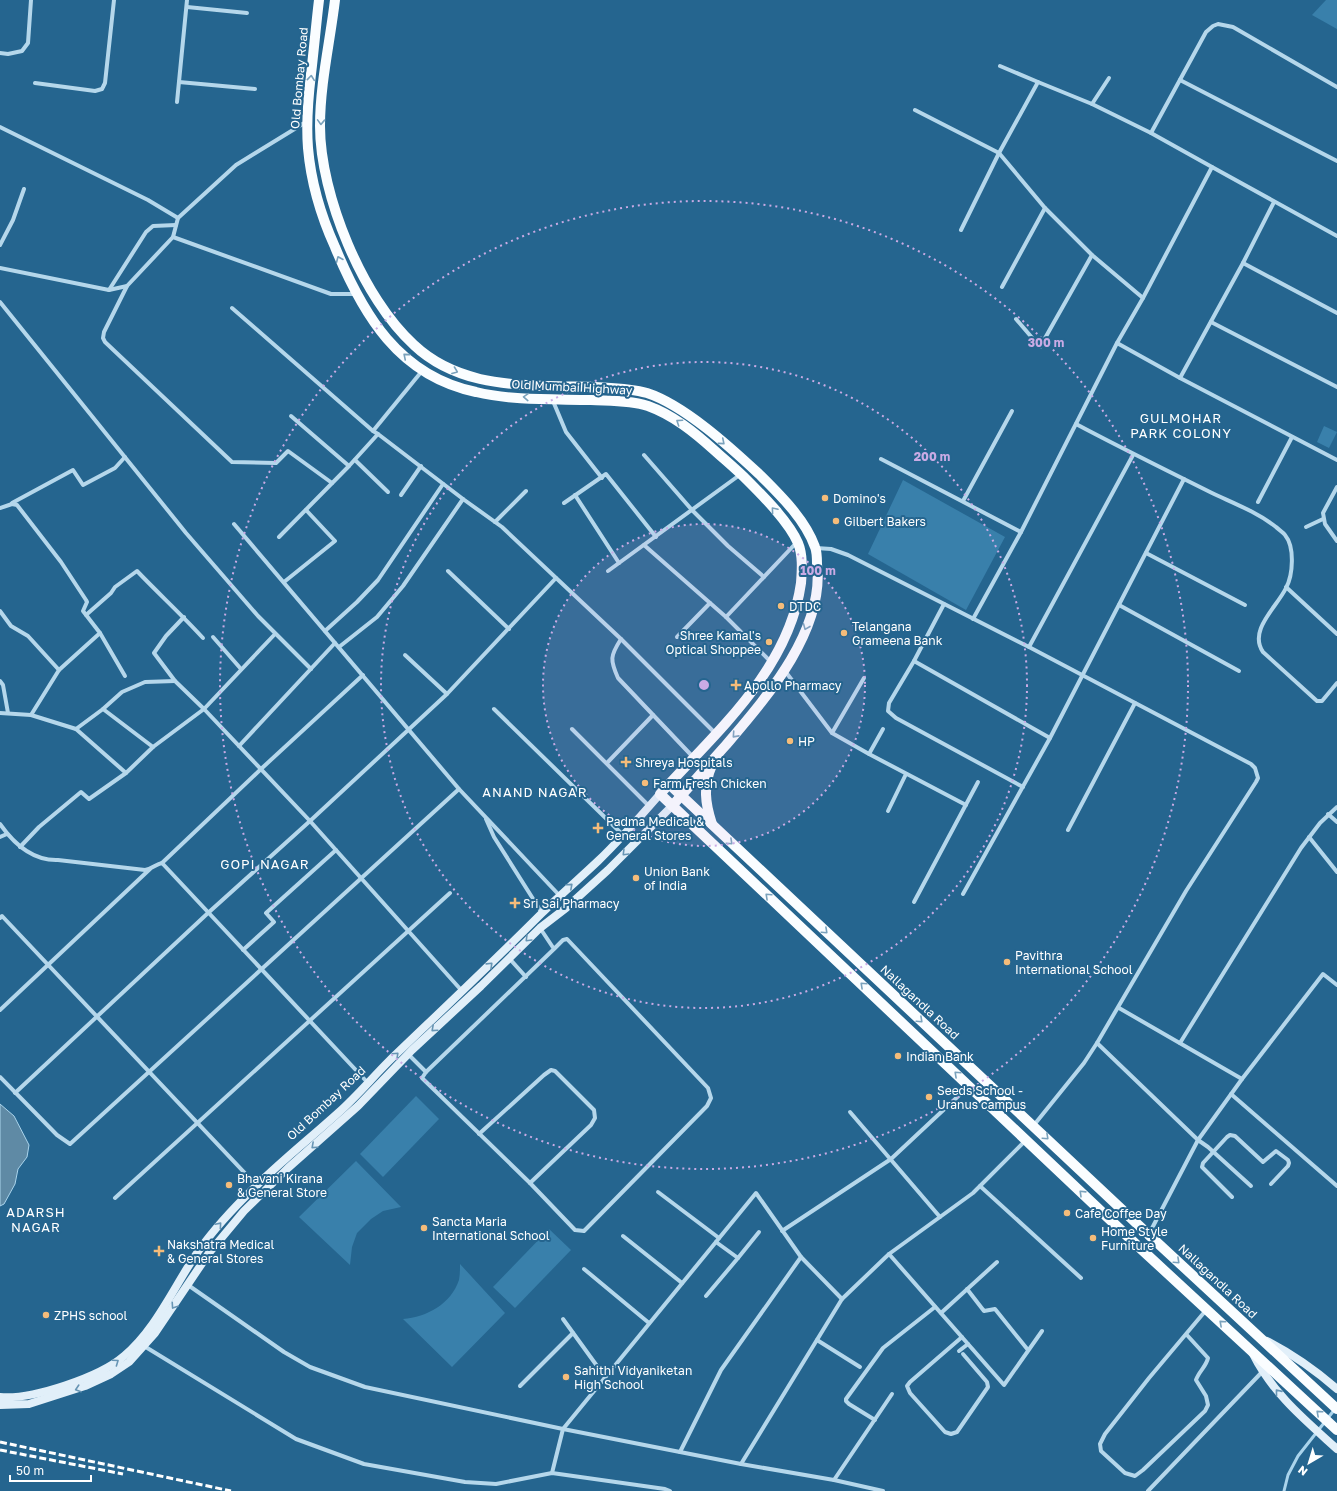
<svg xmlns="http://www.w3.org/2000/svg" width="1337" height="1491" font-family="'Golos Text',sans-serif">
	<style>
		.green { fill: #3980ab }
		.water { fill: #5f8aa5; stroke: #aad4ec }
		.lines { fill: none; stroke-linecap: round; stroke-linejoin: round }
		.stream { stroke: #aad4ec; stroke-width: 3 }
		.street { stroke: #b5d7eb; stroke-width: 4 }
		.secondary { stroke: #e1eff9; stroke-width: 8 }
		.primary { stroke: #fafdff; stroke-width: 10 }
		.rail { stroke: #fff; stroke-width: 3; stroke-dasharray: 7 3; stroke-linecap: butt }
		.oneway { stroke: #7aa2bc }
		.oneway2 { stroke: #6795b4 }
		.ring { fill: none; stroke: #caabe5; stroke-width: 2; stroke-dasharray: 2 4 }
		.poi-dot { fill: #f5bc7a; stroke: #25658f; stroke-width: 1.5 }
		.labels { text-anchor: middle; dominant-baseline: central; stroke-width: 4; stroke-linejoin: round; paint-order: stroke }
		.street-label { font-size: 12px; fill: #fff; stroke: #25658f }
		.poi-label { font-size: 12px; fill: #fff; stroke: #25658f; text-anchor: start }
		.neighbourhood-label { font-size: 13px; letter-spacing: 1px; fill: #fff; stroke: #25658f }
		.centre { fill: #caabe5; stroke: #25658f; stroke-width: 2 }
		.ring-label { font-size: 12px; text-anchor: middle; font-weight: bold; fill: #caabe5; stroke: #25658f; stroke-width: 4; stroke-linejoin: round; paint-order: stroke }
	</style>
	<rect width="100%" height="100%" fill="#25658f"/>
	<g class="green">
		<polygon points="1326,0 1337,0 1337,29 1312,15"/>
		<polygon points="1324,426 1337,432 1329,448 1317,442"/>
		<polygon points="903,480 1005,537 966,610 868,554"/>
		<polygon points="416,1096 439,1119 383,1177 360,1154"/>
		<polygon points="356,1161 401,1207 383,1211 371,1219 357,1233 352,1247 350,1265 299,1217"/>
		<polygon points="549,1229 571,1250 515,1308 493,1287"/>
		<path d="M 460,1264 L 505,1313 L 452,1367 L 403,1319 C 427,1317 451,1304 459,1280 C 460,1275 460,1269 460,1264 Z"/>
	</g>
	<polygon class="water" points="0,1104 14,1116 29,1145 27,1157 18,1169 15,1184 4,1204 0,1206"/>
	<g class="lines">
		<polyline class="stream" points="1284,1491 1288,1475 1298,1456 1335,1409"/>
		<g class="street">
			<polyline points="187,7 247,13"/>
			<polyline points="0,53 8,54 22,51 28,43 31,0"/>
			<polyline points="1000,66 1038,82"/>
			<polyline points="1180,80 1337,161"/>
			<polyline points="179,82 255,89"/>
			<polyline points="35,83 95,91 102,89 105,83 114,0"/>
			<polyline points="177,102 187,0"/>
			<polyline points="1092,104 1109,78"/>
			<polyline points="915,110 999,153 1045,208 1092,255 1143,298"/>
			<polyline points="0,127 148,200 178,218"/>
			<polyline points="1151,133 1206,32 1213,26 1218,24 1233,27 1337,87"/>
			<polyline points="1212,167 1337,236"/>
			<polyline points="961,230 999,153 1038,82 1092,104 1151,133 1212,167 1143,298 1117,343 1021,532 973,619"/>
			<polyline points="173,237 178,218 236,165 306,122"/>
			<polyline points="0,245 13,220 24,189"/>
			<polyline points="1243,263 1337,313"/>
			<polyline points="0,268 109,290 127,286 173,237 331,294 355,294"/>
			<polyline points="127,286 104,332 103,338 105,342 232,462 276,463 288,451 332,483"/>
			<polyline points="1002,287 1045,208"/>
			<polyline points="109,290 146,232 153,226 176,225"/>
			<polyline points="0,302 186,533 258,616 311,669"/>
			<polyline points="232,308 373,431 378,434 463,499 502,527 621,639 715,733"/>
			<polyline points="1016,319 1040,347 1092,255"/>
			<polyline points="1211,322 1337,387"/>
			<polyline points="1117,343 1180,378 1337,460"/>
			<polyline points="1180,378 1243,263 1274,202"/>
			<polyline points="553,401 566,432 602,478"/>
			<polyline points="291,416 349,466"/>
			<path d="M 1076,424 C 1121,448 1166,470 1212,493 C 1233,503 1257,512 1276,527 C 1279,530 1283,532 1285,535 C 1295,547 1293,575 1286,588 C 1277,607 1248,630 1263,652 L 1317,701 L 1322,701 L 1337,683"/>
			<polyline points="373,431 422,371"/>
			<polyline points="644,455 692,510 728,546 764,577"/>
			<polyline points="881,459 1021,532"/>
			<polyline points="355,460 388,492"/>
			<polyline points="1337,487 1323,513 1325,524 1337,541"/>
			<polyline points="401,495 421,466"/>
			<polyline points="575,495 619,563"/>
			<polyline points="963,501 1012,411"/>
			<polyline points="1258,502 1292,437"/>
			<polyline points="12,503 73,470 83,485 115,468 125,457"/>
			<polyline points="564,503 606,474 656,537"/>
			<polyline points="0,508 12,504 17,505 61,562 86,600 87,602 83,611 100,633 59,670 31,715"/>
			<polyline points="495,522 526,491"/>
			<polyline points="234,524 459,789 560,896"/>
			<polyline points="1306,527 1323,519"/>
			<polyline points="279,537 349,466 378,434"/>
			<polyline points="644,545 726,617 771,662"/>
			<polyline points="816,548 831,549 848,555 1029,647 1251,764 1255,768 1258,778 1256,782 1186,891 1097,1043 1084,1063 1034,1125"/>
			<polyline points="1146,553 1245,605"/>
			<polyline points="448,571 509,629"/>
			<polyline points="608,571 741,474"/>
			<polyline points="284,582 335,541 306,510"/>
			<polyline points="1286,587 1337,634"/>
			<polyline points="944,604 914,661 889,703 888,711 896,718 1023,787"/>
			<polyline points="1119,605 1239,671"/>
			<polyline points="0,611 11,626 28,636 59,670"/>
			<path d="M 86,615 L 111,593 L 115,587 L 137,571 C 159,594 182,615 203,638"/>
			<polyline points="184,617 166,636 154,653 175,681 204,709 310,821 462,991"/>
			<polyline points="726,617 797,542"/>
			<polyline points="325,631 357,602 378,580 443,484"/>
			<polyline points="100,633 125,676"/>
			<polyline points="213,637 241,669"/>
			<polyline points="677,637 710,603"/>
			<path d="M 621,639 C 610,656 610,660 618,678 L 693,757"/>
			<polyline points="339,647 377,617 403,586 463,499"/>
			<polyline points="1029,647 1133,455"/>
			<polyline points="405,655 447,694"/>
			<polyline points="914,661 1050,738"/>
			<polyline points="785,671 832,733 869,754 966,805"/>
			<polyline points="0,681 3,685 8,713"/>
			<polyline points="103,709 153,747"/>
			<polyline points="494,709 623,835"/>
			<polyline points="0,713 31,715 76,729 126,773"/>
			<polyline points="76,729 103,709 122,692 145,682 175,681"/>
			<polyline points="572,729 649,806"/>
			<polyline points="832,733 864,678"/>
			<polyline points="239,746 335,643"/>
			<polyline points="869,754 883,729"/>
			<polyline points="607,763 653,715"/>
			<polyline points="888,811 906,774"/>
			<polyline points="1328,814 1337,822"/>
			<polyline points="486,819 494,837 542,913"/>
			<path d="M 0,824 C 14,844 32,861 58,860 L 145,870 C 152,869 156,864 162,863 L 368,1083"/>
			<polyline points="1068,830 1135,703"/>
			<polyline points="0,837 7,834"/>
			<polyline points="1309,837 1337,872"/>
			<polyline points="20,847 39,827 81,792 89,799 126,773 153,747 204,709 275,634"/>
			<polyline points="162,863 261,769 363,675"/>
			<polyline points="963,894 1050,738 1184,479"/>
			<polyline points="914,902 978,782"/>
			<polyline points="0,918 2,916 256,1185"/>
			<polyline points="540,928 554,949 426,1072 422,1078 530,1183 575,1230 584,1231 707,1106 711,1098 708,1088 567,939 563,940 554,949"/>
			<polyline points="243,950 274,922 266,913 336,850"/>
			<polyline points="509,958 526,977"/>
			<polyline points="1119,1008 1242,1079"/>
			<polyline points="0,1010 150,869"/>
			<polyline points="1097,1043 1198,1140 1208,1147 1251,1186"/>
			<polyline points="1180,1043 1301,848 1320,823 1337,807"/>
			<polyline points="408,1054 426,1072"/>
			<polyline points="0,1077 57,1135 70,1144 459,789"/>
			<polyline points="15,1093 208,913 310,821 447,694 556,578"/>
			<polyline points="1231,1094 1337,1186"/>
			<polyline points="850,1112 940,1217"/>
			<polyline points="479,1134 544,1075 551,1070 555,1071 594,1110 595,1118 591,1125 530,1183"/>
			<polyline points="980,1186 1081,1278"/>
			<polyline points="658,1192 719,1238"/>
			<polyline points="1232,1197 1202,1167 1203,1163 1227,1137 1230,1135 1235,1136 1263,1162 1276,1151 1288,1160 1289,1163 1288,1166 1271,1184"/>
			<polyline points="115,1198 450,893"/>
			<polyline points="782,1231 891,1159 968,1087"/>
			<polyline points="1149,1234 1198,1140 1242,1079 1323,974 1337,985"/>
			<polyline points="623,1236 682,1283"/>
			<polyline points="889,1254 1004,1385 1042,1331"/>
			<polyline points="801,1257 842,1299"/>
			<polyline points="738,1258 759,1232"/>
			<polyline points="584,1269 649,1323"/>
			<polyline points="188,1285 284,1352 310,1367 365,1387 563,1429 741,1464 834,1480 883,1491"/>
			<polyline points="967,1289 984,1311 995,1309 1028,1350"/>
			<polyline points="706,1296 738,1258 716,1242"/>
			<polyline points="941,1313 997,1262"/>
			<polyline points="563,1319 605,1377"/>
			<path d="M 1186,1334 L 1208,1358 C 1206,1367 1199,1371 1196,1380 L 1206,1396 L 1208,1405 L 1205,1411 L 1143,1470 L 1135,1476 L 1125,1473 L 1101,1451 L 1100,1444 L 1105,1434 L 1149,1378 L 1207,1309"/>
			<polyline points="962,1337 910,1382 907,1386 910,1393 945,1432 951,1434 957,1432 988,1387 987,1382 963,1354"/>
			<polyline points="817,1340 860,1367"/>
			<polyline points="144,1346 296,1439 364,1464 465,1482 496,1484 552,1473 665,1489 670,1491"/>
			<polyline points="959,1351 968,1344"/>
			<polyline points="520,1386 573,1333"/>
			<polyline points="875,1420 849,1404 846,1401 846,1399 883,1348 935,1307"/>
			<polyline points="741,1464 842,1299 889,1254 973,1193 1026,1140"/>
			<polyline points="552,1473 563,1429 756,1193 801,1257 721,1370 680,1452"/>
			<polyline points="834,1480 892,1394"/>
			<polyline points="1148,1491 1262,1372"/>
		</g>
		<g class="secondary">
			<path d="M 1267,1341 C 1292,1354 1315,1370 1337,1389"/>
			<path d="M 1253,1354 C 1273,1394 1305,1420 1337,1449"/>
			<path d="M 0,1397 C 32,1400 100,1377 124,1356 C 154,1331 172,1291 193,1259 C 208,1236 226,1216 246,1196 C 275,1166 307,1141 338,1113 C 356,1097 372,1078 389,1061 C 440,1012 491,964 541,914 C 559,896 579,879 598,861 C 620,840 640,817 660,794"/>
			<polyline points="0,1405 29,1404 85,1386 111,1374 129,1362 155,1333 209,1253 244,1211 288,1168 358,1106 412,1050 481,986 540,928 566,908 608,870 672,806"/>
		</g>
		<g class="primary">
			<path d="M 319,0 C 316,25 314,49 311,74 C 308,99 306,123 308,148 C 311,183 321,216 335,247 C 363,315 399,376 476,392 C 513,401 553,399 591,400 C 610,401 630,400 648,406 C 673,415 694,432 714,450 C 725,460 737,470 748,481 C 764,497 789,522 798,543 C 803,555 802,570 801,583 C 789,670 716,732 660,794 L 1141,1249 L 1337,1430"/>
			<path d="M 335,0 C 330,42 320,84 320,126 C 320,195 363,299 414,345 C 432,362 455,373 480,379 C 516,387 558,386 595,387 C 613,388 630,388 647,393 C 684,405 730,447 759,474 C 780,495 805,519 815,547 C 817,552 817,559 817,564 C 825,631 766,698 726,745 C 708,765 690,786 672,806"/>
			<path d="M 712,765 C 703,786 705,803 712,824"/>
			<polyline points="669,784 1149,1235 1337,1409"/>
		</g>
		<g class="rail">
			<polyline points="0,1442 231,1491"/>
			<polyline points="0,1450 123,1474"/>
		</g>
	</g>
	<defs><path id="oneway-chevron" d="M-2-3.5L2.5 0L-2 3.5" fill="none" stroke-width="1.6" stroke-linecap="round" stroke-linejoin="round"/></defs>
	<g class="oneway">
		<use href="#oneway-chevron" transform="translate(311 78) rotate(-84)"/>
		<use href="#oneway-chevron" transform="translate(321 122) rotate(92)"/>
		<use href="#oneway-chevron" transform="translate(339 259) rotate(-113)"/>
		<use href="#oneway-chevron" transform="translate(406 356) rotate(-140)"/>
		<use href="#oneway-chevron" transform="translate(455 371) rotate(21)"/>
		<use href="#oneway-chevron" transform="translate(526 397) rotate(-177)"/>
		<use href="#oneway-chevron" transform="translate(679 422) rotate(-146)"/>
		<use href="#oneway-chevron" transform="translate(722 442) rotate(40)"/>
		<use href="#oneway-chevron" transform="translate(774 510) rotate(-130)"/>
		<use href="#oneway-chevron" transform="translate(806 627) rotate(112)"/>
		<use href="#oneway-chevron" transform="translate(735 735) rotate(132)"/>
		<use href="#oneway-chevron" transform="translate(730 842) rotate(43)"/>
		<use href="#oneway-chevron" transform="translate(768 896) rotate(-137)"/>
		<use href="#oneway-chevron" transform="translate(825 931) rotate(43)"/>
		<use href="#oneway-chevron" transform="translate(863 985) rotate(-137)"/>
		<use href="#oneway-chevron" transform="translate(920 1020) rotate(43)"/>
		<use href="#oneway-chevron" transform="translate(957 1074) rotate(-137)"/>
		<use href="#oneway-chevron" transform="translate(1046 1137) rotate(43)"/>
		<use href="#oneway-chevron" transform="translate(1082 1193) rotate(-136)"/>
		<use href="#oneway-chevron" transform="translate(1177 1261) rotate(43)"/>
		<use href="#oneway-chevron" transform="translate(1222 1323) rotate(-138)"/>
		<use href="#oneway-chevron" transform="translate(1319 1413) rotate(-138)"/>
	</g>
	<g class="oneway2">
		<use href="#oneway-chevron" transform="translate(625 853) rotate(135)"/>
		<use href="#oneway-chevron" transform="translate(570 886) rotate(-42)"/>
		<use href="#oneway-chevron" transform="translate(528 939) rotate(135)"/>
		<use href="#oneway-chevron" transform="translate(490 965) rotate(-44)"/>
		<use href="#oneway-chevron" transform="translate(434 1029) rotate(138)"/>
		<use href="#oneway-chevron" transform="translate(396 1055) rotate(-43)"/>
		<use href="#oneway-chevron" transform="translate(314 1146) rotate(138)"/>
		<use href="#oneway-chevron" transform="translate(219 1225) rotate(-49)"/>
		<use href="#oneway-chevron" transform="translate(174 1306) rotate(124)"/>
		<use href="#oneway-chevron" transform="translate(116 1362) rotate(-35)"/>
		<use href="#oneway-chevron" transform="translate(78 1389) rotate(162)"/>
		<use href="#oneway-chevron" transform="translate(1278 1392) rotate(-129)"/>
	</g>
	<circle cx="704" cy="685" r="161" fill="#caabe5" fill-opacity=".12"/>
	<g class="ring">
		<circle cx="704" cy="685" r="161"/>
		<circle cx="704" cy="685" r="323"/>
		<circle cx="704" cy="685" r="484"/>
	</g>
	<g class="poi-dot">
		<circle cx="825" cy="498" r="4"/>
		<circle cx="836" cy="521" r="4"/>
		<circle cx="781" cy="606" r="4"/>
		<circle cx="844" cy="633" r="4"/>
		<circle cx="769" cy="642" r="4"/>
		<path d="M734 679h4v4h4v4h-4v4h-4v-4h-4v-4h4z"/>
		<circle cx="790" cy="741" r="4"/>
		<path d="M624 756h4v4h4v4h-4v4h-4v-4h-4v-4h4z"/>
		<circle cx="645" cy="783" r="4"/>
		<path d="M596 822h4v4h4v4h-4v4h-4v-4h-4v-4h4z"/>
		<circle cx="636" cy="878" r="4"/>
		<path d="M513 897h4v4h4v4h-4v4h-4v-4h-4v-4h4z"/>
		<circle cx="1007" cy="962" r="4"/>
		<circle cx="898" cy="1056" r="4"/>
		<circle cx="929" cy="1097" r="4"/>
		<circle cx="229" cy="1185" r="4"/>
		<circle cx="1067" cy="1213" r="4"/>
		<circle cx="424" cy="1228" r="4"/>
		<circle cx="1093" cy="1238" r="4"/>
		<path d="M157 1245h4v4h4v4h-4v4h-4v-4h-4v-4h4z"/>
		<circle cx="46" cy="1315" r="4"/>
		<circle cx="566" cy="1377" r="4"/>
	</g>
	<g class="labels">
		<g class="street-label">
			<text transform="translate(299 78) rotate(-85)">Old Bombay Road</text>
			<text transform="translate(572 387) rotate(3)">Old Mumbai Highway</text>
			<text transform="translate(920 1002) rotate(43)">Nallagandla Road</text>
			<text transform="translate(326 1103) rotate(-43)">Old Bombay Road</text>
			<text transform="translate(1218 1281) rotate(43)">Nallagandla Road</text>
		</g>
		<g class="poi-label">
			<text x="833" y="498">Domino's</text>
			<text x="844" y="521">Gilbert Bakers</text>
			<text x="789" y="606">DTDC</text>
			<text x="852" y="626">Telangana<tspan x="852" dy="14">Grameena Bank</tspan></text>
			<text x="761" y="635" text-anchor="end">Shree Kamal's<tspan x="761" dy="14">Optical Shoppee</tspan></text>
			<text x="744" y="685">Apollo Pharmacy</text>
			<text x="798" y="741">HP</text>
			<text x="635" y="762">Shreya Hospitals</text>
			<text x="653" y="783">Farm Fresh Chicken</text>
			<text x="606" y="821">Padma Medical &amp;<tspan x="606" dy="14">General Stores</tspan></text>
			<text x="644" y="871">Union Bank<tspan x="644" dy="14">of India</tspan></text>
			<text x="523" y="903">Sri Sai Pharmacy</text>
			<text x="1015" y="955">Pavithra<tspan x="1015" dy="14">International School</tspan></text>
			<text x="906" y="1056">Indian Bank</text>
			<text x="937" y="1090">Seeds School -<tspan x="937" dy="14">Uranus campus</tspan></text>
			<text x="237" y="1178">Bhavani Kirana<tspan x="237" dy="14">&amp; General Store</tspan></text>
			<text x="1075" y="1213">Cafe Coffee Day</text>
			<text x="432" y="1221">Sancta Maria<tspan x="432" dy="14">International School</tspan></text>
			<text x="1101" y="1231">Home Style<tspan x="1101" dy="14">Furniture</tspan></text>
			<text x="167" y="1244">Nakshatra Medical<tspan x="167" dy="14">&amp; General Stores</tspan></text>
			<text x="54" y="1315">ZPHS school</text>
			<text x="574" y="1370">Sahithi Vidyaniketan<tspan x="574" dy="14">High School</tspan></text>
		</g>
		<g class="neighbourhood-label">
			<text x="1181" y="418">GULMOHAR<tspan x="1181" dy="15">PARK COLONY</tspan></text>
			<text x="535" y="792">ANAND NAGAR</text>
			<text x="265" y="864">GOPI NAGAR</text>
			<text x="36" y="1212">ADARSH<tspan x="36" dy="15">NAGAR</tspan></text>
		</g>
	</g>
	<circle cx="704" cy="685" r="6" class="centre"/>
	<g class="ring-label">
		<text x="1046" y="347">300 m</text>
		<text x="932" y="461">200 m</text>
		<text x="818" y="575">100 m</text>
	</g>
	<g transform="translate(1309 1463) rotate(218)" stroke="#25658f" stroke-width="3" paint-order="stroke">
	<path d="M0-3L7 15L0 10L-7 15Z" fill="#ffffff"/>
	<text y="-6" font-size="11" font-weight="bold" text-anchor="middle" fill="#ffffff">N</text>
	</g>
	<path d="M10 1475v6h81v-6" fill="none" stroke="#ffffff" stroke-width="2"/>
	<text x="16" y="1475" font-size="12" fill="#ffffff" stroke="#25658f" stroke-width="3" paint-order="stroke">50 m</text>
</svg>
